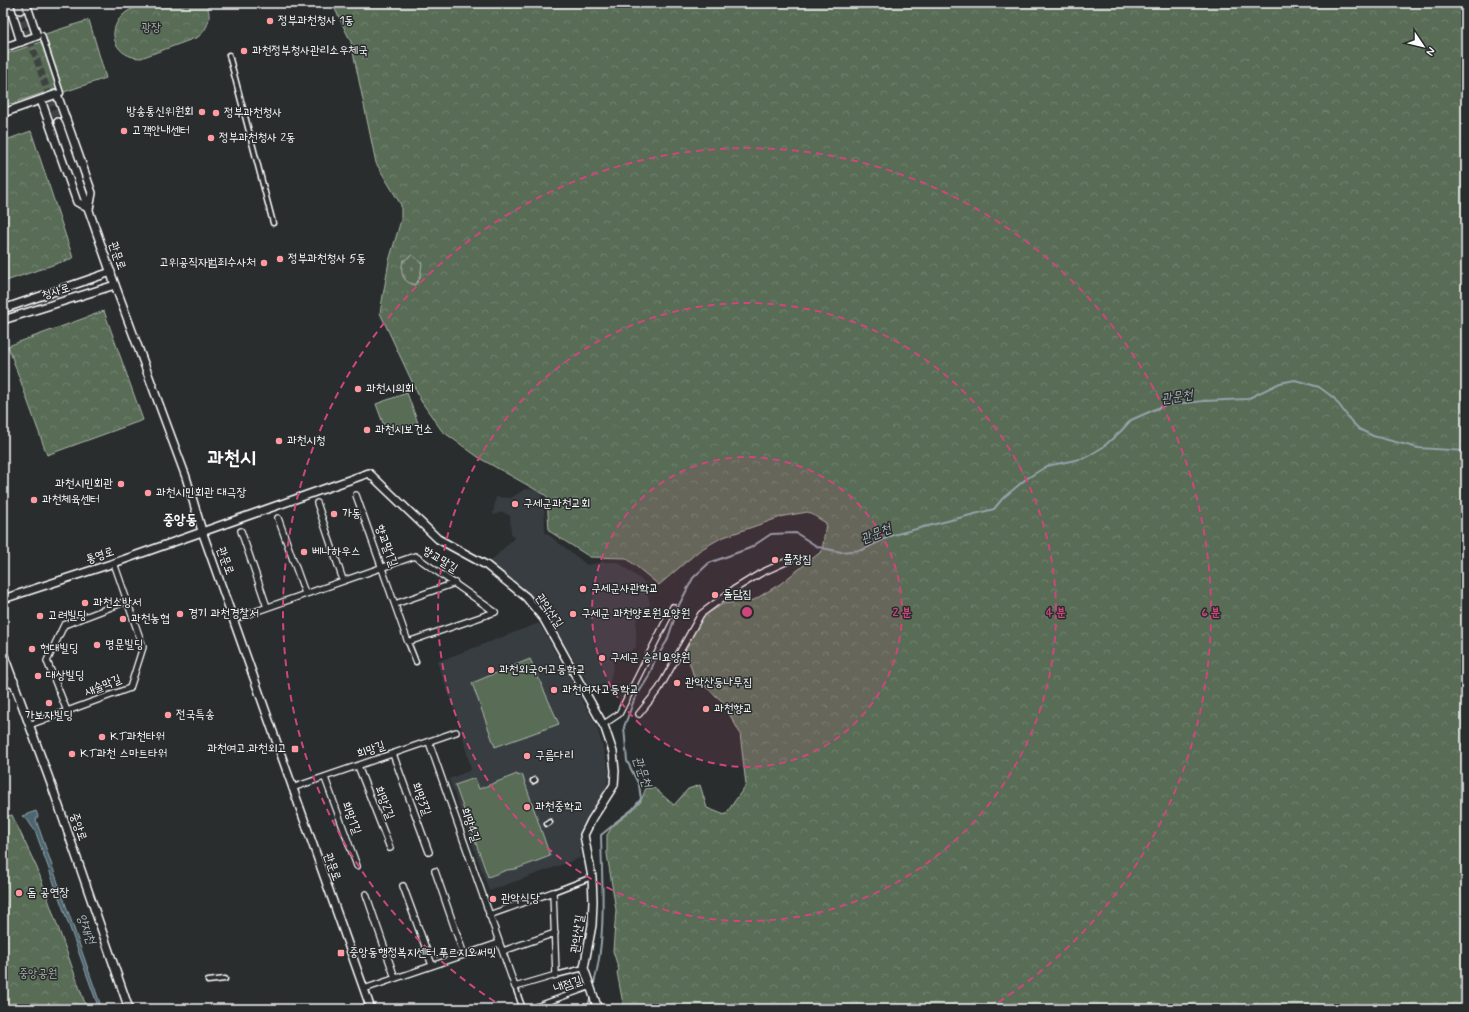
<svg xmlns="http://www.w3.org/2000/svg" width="1469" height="1012" font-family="Mynerve,'Poor Story',sans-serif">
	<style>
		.built { fill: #393d43 }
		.forest { fill: url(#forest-crowns); stroke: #acb6aa }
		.cemetery { fill: url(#cemetery-stones); stroke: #acb6aa }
		.pitch { fill: #586c56; stroke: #acb6aa }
		.water { fill: #4c6671; stroke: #94a3aa }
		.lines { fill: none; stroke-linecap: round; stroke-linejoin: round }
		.stream { stroke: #94a3aa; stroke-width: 2 }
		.tertiary-tunnel { stroke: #3f4243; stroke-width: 7; stroke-dasharray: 7 3.5; stroke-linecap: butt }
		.pedestrian-casing { stroke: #fff; stroke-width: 7 }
		.minor-casing { stroke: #fff; stroke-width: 8 }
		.tertiary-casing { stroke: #fff; stroke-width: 10 }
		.pedestrian { stroke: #2a2d2e; stroke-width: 4 }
		.minor { stroke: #2a2d2e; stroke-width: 5.5 }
		.tertiary { stroke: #2a2d2e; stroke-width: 7 }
		.ring { fill: none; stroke: #ce467c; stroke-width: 2; stroke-dasharray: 7 5 }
		.poi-dot { fill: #ff9aa2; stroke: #2a2d2e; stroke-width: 1.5 }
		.labels { text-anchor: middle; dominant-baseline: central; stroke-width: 3; stroke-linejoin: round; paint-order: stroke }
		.poi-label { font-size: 12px; fill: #fff; stroke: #2a2d2e; text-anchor: start }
		.park-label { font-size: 12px; fill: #acb6aa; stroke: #2a2d2e }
		.street-label { font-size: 12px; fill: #fff; stroke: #2a2d2e }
		.water-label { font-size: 13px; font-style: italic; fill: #aebabf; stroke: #2a2d2e }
		.quarter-label { font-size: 14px; font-weight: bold; fill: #fff; stroke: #2a2d2e }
		.town-label { font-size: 20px; font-weight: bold; fill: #fff; stroke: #2a2d2e }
		.centre { fill: #ce467c; stroke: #2a2d2e; stroke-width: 2 }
		.ring-label { font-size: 12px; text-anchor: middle; font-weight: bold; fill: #ce467c; stroke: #2a2d2e; stroke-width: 3; stroke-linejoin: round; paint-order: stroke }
	</style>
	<defs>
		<pattern id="forest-crowns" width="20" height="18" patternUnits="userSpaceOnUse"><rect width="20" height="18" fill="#586c56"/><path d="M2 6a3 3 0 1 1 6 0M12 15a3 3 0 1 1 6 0" fill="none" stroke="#71826f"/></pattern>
		<pattern id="cemetery-stones" width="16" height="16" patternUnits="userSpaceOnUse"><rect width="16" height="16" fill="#586c56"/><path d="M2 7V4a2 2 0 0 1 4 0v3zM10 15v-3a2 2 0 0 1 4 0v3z" fill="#71826f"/></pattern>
	</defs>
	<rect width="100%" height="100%" fill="#2a2d2e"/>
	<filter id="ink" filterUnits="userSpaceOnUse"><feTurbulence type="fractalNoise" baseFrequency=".025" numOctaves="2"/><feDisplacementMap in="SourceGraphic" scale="8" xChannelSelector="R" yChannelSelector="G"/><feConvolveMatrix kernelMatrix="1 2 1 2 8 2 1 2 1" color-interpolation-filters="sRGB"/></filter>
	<g filter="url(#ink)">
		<g class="built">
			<polygon points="525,489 537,490 544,500 545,532 587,565 603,562 618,562 645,583 650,604 636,621 636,647 614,662 610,682 591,688 570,653 561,646 545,617 487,565 514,538 511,533 510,516 503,512 493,515 496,497 511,498"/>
			<polygon points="539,623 597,727 609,771 606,789 582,826 580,858 489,891 449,779 471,770 461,728 437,662"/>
		</g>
		<g class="forest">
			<path d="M 149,3 L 206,3 C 212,16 209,28 198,37 L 141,58 C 117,58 104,33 123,15 C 130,8 140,6 149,3 Z"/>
			<polygon points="332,3 1466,3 1466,1009 624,1009 617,972 619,970 613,951 616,910 607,854 607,835 615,822 640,803 646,788 654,788 674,805 688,789 700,785 707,808 725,815 746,785 740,733 722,701 694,677 684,645 698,619 723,604 754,600 780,584 822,551 826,523 808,512 784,516 721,538 700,550 659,585 626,558 590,557 549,531 547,496 481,459 442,431 421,401 380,313 389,261 401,220 401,205 376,163 351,42"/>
			<polygon points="89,20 106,78 61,93 59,88 3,106 3,55 44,41 42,35"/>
			<polygon points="31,131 73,258 3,282 3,141"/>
			<polygon points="104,311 143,420 47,455 8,346"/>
			<polygon points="12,815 37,868 87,1009 3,1009 3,817"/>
		</g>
		<path class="cemetery" d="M 412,255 L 422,263 L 420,278 L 415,285 C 402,282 400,272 403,261 Z"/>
		<g class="pitch">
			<polygon points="407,393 418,423 387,434 376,404"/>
			<polygon points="530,659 559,724 495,747 472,683"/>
			<polygon points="517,774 518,776 522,774 550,856 516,869 507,870 488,877 455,785 475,778 479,789"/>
		</g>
		<polygon class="water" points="36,811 38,816 36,820 42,837 102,1009 99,1009 36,833 27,819 22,816"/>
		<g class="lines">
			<g class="stream">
				<path d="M 593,987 C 607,938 602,885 601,835 L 632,810 L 641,799 L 639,785 L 627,761 L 624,727 L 634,700 L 648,678 L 655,660 L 667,641 L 679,605 L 693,578 L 709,563 L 750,548 L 771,534 L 796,533 L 818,547 L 841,552 L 862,550 L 893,535 L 994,509 L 1003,498 L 1026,479 L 1047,466 L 1085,458 L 1103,447 L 1121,431 L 1131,420 L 1165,405 L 1204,401 L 1247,399 L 1280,383 L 1295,380 L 1319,387 L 1334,398 L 1351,421 L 1359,429 L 1373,436 L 1418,448 L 1466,451"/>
				<polyline points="587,1009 591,995"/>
			</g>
			<polyline class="tertiary-tunnel" points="20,10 58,122"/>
			<g class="pedestrian-casing">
				<g id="pedestrian">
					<polyline points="42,35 61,93"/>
					<polyline points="229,55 273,223"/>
					<polyline points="408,642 416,662"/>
					<polyline points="533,781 535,780"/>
					<polyline points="547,824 550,822"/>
					<polyline points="553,892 592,877"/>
					<polyline points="556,975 584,968"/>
					<polyline points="208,981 225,979"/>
					<polyline points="515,987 523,1009"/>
					<polyline points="529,1009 590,987"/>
				</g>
			</g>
			<g class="minor-casing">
				<g id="minor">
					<polyline points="356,495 408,642 495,612"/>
					<polyline points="317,503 343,580"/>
					<polyline points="278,518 305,593"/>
					<polyline points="241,531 267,607"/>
					<polyline points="395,604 455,583"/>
					<polyline points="234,619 415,556 495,612"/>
					<polyline points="67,711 47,661 64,625 127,601"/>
					<polyline points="639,714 659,689 701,614 733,590 761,573 790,560"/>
					<polyline points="604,724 619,714 673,607"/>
					<polyline points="29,725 130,688 143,647 114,563"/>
					<polyline points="429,742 515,987 556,975 553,892 489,915"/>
					<polyline points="393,754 429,852"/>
					<polyline points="358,766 390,848"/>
					<polyline points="325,778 357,866"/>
					<polyline points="292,788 456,732"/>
					<polyline points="435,871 464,955"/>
					<polyline points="403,886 432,965"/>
					<polyline points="366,894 395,978"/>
					<polyline points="503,951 555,933"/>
					<polyline points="364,989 499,943"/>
				</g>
			</g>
			<g class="tertiary-casing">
				<g id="tertiary">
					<polyline points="9,3 21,42"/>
					<polyline points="18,3 20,10"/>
					<polyline points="3,48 37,36 26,3"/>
					<polyline points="3,113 57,94 92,193 89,209 77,202 41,100"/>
					<polyline points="58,122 115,285 186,477 202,531 371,1009"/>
					<polyline points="3,309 111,272"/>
					<polyline points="3,320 115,285"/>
					<polyline points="3,599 114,563 369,473 438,539 486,565 526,597 544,619 605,728 613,752 615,771 614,785 591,821 584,835 592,877 593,901 592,925 584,968 598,1009"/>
					<polyline points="3,653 54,792 129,1009"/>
					<polyline points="3,685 14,681"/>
				</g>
			</g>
			<use href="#pedestrian" class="pedestrian"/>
			<use href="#minor" class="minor"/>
			<use href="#tertiary" class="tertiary"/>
		</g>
	</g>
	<circle cx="747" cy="612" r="155" fill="#ce467c" fill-opacity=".12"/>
	<g class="ring">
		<circle cx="747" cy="612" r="155"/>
		<circle cx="747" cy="612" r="309"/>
		<path d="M505 1008A464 464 0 1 1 989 1008"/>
	</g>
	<g class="poi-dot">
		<circle cx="270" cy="21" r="4"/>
		<circle cx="244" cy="51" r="4"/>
		<circle cx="202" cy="112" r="4"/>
		<circle cx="216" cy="113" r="4"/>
		<circle cx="124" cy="131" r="4"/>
		<circle cx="211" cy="138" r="4"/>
		<circle cx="280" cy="259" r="4"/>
		<circle cx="264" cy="263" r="4"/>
		<circle cx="358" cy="389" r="4"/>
		<circle cx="367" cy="430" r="4"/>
		<circle cx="279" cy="441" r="4"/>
		<circle cx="121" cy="484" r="4"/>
		<circle cx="148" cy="493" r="4"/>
		<circle cx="34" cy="500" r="4"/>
		<circle cx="515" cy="504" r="4"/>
		<circle cx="334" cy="514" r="4"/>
		<circle cx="304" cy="552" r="4"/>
		<circle cx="775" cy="560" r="4"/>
		<circle cx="583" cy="589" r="4"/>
		<circle cx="715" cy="595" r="4"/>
		<circle cx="85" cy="603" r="4"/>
		<circle cx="180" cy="614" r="4"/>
		<circle cx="573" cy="614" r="4"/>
		<circle cx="40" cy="616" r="4"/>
		<circle cx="123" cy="619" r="4"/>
		<circle cx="97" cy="645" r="4"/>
		<circle cx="32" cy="649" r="4"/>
		<circle cx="602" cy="658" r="4"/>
		<circle cx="491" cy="670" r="4"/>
		<circle cx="38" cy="676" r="4"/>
		<circle cx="677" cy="683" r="4"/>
		<circle cx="554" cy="690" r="4"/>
		<circle cx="49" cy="703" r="4"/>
		<circle cx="706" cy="709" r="4"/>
		<circle cx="168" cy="715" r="4"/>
		<circle cx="102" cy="737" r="4"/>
		<rect x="291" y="745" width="8" height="8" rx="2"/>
		<circle cx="72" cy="754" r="4"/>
		<circle cx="527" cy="756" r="4"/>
		<circle cx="527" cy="807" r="4"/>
		<circle cx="19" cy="893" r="4"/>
		<circle cx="493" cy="899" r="4"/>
		<rect x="337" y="949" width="8" height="8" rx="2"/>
	</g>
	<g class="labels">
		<g class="poi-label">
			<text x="278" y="21">정부과천청사 1동</text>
			<text x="252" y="51">과천정부청사관리소우체국</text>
			<text x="194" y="112" text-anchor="end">방송통신위원회</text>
			<text x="224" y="113">정부과천청사</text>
			<text x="132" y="131">고객안내센터</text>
			<text x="219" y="138">정부과천청사 2동</text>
			<text x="288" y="259">정부과천청사 5동</text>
			<text x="256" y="263" text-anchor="end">고위공직자범죄수사처</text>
			<text x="366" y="389">과천시의회</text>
			<text x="375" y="430">과천시보건소</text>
			<text x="287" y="441">과천시청</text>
			<text x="113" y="484" text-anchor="end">과천시민회관</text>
			<text x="156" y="493">과천시민회관 대극장</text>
			<text x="42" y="500">과천체육센터</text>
			<text x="523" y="504">구세군과천교회</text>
			<text x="342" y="514">가동</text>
			<text x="312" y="552">베나하우스</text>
			<text x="783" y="560">풀장집</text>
			<text x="591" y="589">구세군사관학교</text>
			<text x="723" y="595">돌담집</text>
			<text x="93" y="603">과천소방서</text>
			<text x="188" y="614">경기 과천경찰서</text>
			<text x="581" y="614">구세군 과천양로원요양원</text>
			<text x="48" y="616">고려빌딩</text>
			<text x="131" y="619">과천농협</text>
			<text x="105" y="645">명문빌딩</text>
			<text x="40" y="649">현대빌딩</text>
			<text x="610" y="658">구세군 승리요양원</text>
			<text x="499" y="670">과천외국어고등학교</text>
			<text x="46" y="676">대상빌딩</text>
			<text x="685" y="683">관악산등나무집</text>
			<text x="562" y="690">과천여자고등학교</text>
			<text x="714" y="709">과천향교</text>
			<text x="176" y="715">전국특송</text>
			<text x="49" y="716" text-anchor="middle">가보자빌딩</text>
			<text x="110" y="737">KT과천타워</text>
			<text x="287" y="749" text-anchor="end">과천여고.과천외고</text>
			<text x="80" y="754">KT과천 스마트타워</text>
			<text x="535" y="756">구름다리</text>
			<text x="535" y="807">과천중학교</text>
			<text x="27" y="893">돔 공연장</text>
			<text x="501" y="899">관악식당</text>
			<text x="349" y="953">중앙동행정복지센터.푸르지오써밋</text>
		</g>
		<g class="park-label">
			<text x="151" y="28">광장</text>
			<text x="38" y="974">중앙공원</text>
		</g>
		<g class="street-label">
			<text transform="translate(117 256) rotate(71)">관문로</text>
			<text transform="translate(56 292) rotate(-17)">청사로</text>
			<text transform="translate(386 546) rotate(70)">향교말1길</text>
			<text transform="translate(100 556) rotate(-18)">통영로</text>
			<text transform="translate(440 560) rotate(32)">향교말길</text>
			<text transform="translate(225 561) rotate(70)">관문로</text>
			<text transform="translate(549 611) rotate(55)">관악산길</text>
			<text transform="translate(103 686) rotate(-22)">새술막길</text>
			<text transform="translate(371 750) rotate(-19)">희망길</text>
			<text transform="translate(421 799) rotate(70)">희망3길</text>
			<text transform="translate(384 803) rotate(69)">희망2길</text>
			<text transform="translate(351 818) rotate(70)">희망1길</text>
			<text transform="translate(470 825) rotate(71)">희망4길</text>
			<text transform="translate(78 827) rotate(71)">중앙로</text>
			<text transform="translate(332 867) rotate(70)">관문로</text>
			<text transform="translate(578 934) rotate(-82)">관악산길</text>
			<text transform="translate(568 985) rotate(-19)">내점길</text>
		</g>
		<g class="water-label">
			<text transform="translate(1177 397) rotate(-8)">관문천</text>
			<text transform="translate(876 534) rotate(-23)">관문천</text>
			<text transform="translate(642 772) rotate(71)">관문천</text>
			<text transform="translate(86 929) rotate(70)">양재천</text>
		</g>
		<g class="quarter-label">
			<text x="180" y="520">중앙동</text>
		</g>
		<g class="town-label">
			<text x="232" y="458">과천시</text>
		</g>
	</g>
	<circle cx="747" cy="612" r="6" class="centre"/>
	<g class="ring-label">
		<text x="902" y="616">2 분</text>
		<text x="1056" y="616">4 분</text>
		<text x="1211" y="616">6 분</text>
	</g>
	<rect width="1469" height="1012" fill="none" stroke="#2a2d2e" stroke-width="16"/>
	<rect x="8" y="8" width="1453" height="996" fill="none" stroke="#fff" stroke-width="1.5" filter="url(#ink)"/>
	<g transform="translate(1423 46) rotate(125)" stroke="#2a2d2e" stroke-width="3" paint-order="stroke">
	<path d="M0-3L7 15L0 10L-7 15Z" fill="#ffffff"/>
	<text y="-6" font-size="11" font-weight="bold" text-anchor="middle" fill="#ffffff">N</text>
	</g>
</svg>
